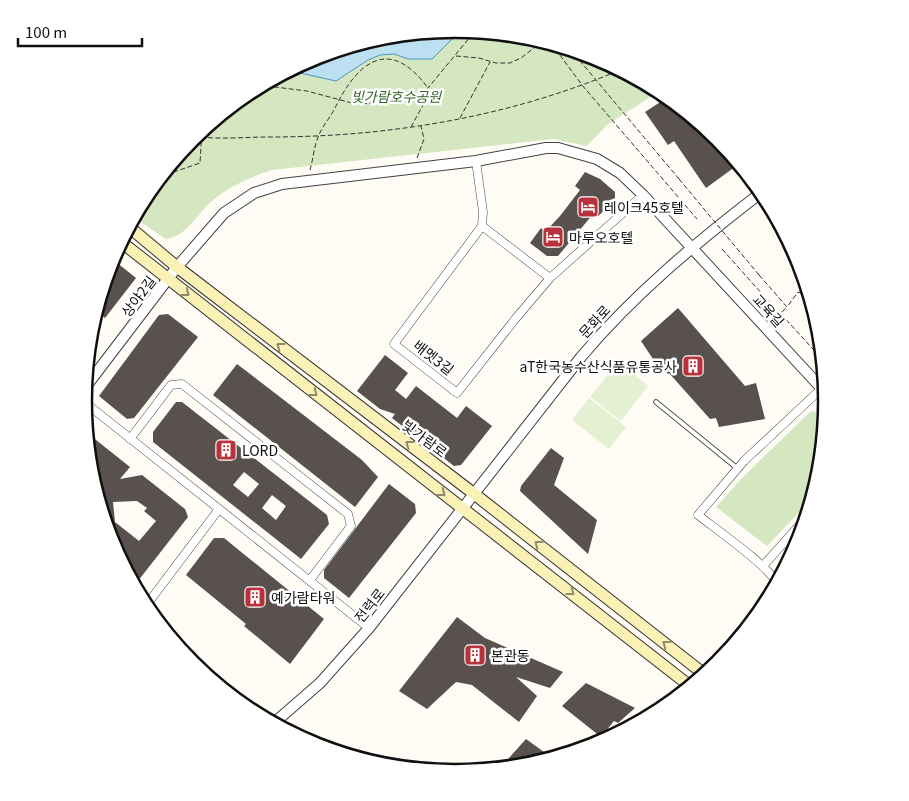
<svg xmlns="http://www.w3.org/2000/svg" width="909" height="801" font-family="Georgia,'Noto Sans KR',serif">
	<style>
		.green { fill: #d4e7c0 }
		.pitch { fill: #e5efd1 }
		.water { fill: #bddff2; stroke: #4994c3 }
		.building { fill: #58514d; fill-rule: evenodd }
		.lines { fill: none; stroke-linecap: round; stroke-linejoin: round }
		.service-casing { stroke: #434343; stroke-width: 5.5 }
		.minor-casing { stroke: #434343; stroke-width: 9 }
		.tertiary-casing { stroke: #434343; stroke-width: 12 }
		.secondary-casing { stroke: #323232; stroke-width: 13 }
		.path { stroke: #323232; stroke-width: 1; stroke-dasharray: 5 2.5; stroke-linecap: butt }
		.service { stroke: #fff; stroke-width: 4 }
		.minor { stroke: #fff; stroke-width: 8 }
		.tertiary { stroke: #fff; stroke-width: 10 }
		.secondary { stroke: #f9f1b5; stroke-width: 11 }
		.path-bridge { stroke: #323232; stroke-width: 1; stroke-dasharray: 5 2.5; stroke-linecap: butt }
		.oneway { stroke: #908c6b }
		.labels { text-anchor: middle; dominant-baseline: central; stroke-width: 5; stroke-linejoin: round; paint-order: stroke }
		.park-label { font-size: 14px; font-style: italic; fill: #326425; stroke: #fff }
		.poi-label { font-size: 14px; fill: #101010; stroke: #fff; text-anchor: start }
		.street-label { font-size: 14px; fill: #101010; stroke: #fff }
		.rim { fill: none; stroke: #101010; stroke-width: 2.5 }
	</style>
	<rect width="100%" height="100%" fill="#fefcf5"/>
	<g class="green">
		<path d="M 455,29 L 527,36 L 597,57 L 660,91 L 608,124 L 587,146 L 553,139 L 272,170 C 250,177 230,186 213,200 C 198,213 186,237 166,239 L 133,217 L 146,194 L 192,137 L 248,91 L 313,57 L 382,36 Z"/>
		<polygon points="811,411 816,412 824,421 819,473 811,500 767,546 716,507 743,477"/>
	</g>
	<g class="pitch">
		<polygon points="618,362 648,386 621,421 590,397"/>
		<polygon points="589,398 626,427 609,449 572,420"/>
	</g>
	<polygon class="water" points="455,29 462,29 432,59 408,59 394,54 380,55 368,60 336,81 287,70 313,57 382,36"/>
	<g class="building">
		<polygon points="668,97 718,138 739,164 706,188 674,141 668,145 645,112"/>
		<polygon points="585,172 600,179 615,192 615,201 598,216 594,213 558,256 547,256 530,243 541,228 545,232 560,216 580,190 575,186"/>
		<polygon points="111,258 136,278 105,318 95,310"/>
		<polygon points="678,308 745,386 756,383 765,419 719,427 716,418 710,419 669,373 668,374 653,359 641,341"/>
		<polygon points="168,314 198,337 134,418 127,419 99,396 159,315"/>
		<polygon points="385,355 408,373 395,390 406,399 416,386 457,418 466,406 492,426 461,465 454,466 392,418 395,414 380,409 357,391"/>
		<polygon points="237,364 362,460 378,477 355,507 213,395"/>
		<path d="M 176,402 L 182,402 L 327,515 L 329,524 L 301,559 L 153,442 L 153,432 ZM 244,472 L 259,484 L 248,497 L 233,485 ZM 272,495 L 286,506 L 276,520 L 262,508 Z"/>
		<path d="M 86,432 L 130,467 L 120,479 L 142,475 L 185,509 L 188,517 L 134,586 L 111,542 L 92,481 L 102,481 L 90,471 ZM 137,501 L 147,508 L 144,511 L 156,521 L 139,541 L 115,522 L 113,502 Z"/>
		<polygon points="551,448 564,458 554,485 597,520 588,554 520,491 521,486"/>
		<polygon points="389,484 415,504 416,513 349,598 324,578 324,570"/>
		<polygon points="214,538 224,538 324,619 290,664 244,626 246,624 186,575"/>
		<polygon points="457,617 485,638 563,672 550,688 516,677 537,696 519,722 472,685 456,682 427,709 399,691"/>
		<polygon points="586,683 635,708 618,723 614,721 601,737 562,706"/>
		<polygon points="526,739 544,752 559,755 527,765 500,768"/>
	</g>
	<g class="lines">
		<g class="service-casing">
			<polyline id="service" points="656,402 737,468"/>
		</g>
		<g class="minor-casing">
			<g id="minor">
				<polyline points="476,161 483,212 482,226 394,344 457,393 516,318 550,278 643,195"/>
				<polyline points="482,226 550,278"/>
				<polyline points="83,401 369,628"/>
				<polyline points="130,439 171,385 182,384 348,514 351,526 310,580"/>
				<polyline points="763,566 805,519"/>
				<path d="M 776,583 C 773,569 713,527 698,515 L 744,461 L 822,388"/>
				<polyline points="145,607 219,509"/>
				<polyline points="725,652 771,593"/>
			</g>
		</g>
		<g class="tertiary-casing">
			<g id="tertiary">
				<polyline points="84,389 177,267 224,213 254,193 282,184 476,161 546,148 558,148 597,159 620,173 643,195 825,392"/>
				<path d="M 274,723 L 320,683 L 369,628 L 581,357 C 634,294 697,242 762,192"/>
			</g>
		</g>
		<g class="secondary-casing">
			<g id="secondary">
				<polyline points="128,226 177,267 473,493 704,674"/>
				<polyline points="120,241 690,686"/>
			</g>
		</g>
		<g class="path">
			<polyline points="551,43 582,85 697,219"/>
			<polyline points="570,49 679,179"/>
			<polyline points="456,56 479,58 496,63 510,63 521,58 543,41"/>
			<polyline points="259,85 307,91 352,103 388,104 409,98 428,88 475,31"/>
			<polyline points="460,118 490,62"/>
			<path d="M 193,136 C 218,140 244,137 269,137 C 389,137 509,117 620,70"/>
			<polyline points="417,158 424,139 421,126"/>
			<path d="M 310,170 C 313,160 314,147 318,137 C 322,127 329,119 334,110 C 357,62 389,35 428,88 L 423,105 L 411,127"/>
			<polyline points="159,177 200,163 202,129"/>
			<polyline points="137,211 139,222"/>
			<polyline points="722,249 780,314 787,307"/>
			<polyline points="759,275 787,307 798,292 810,297"/>
			<polyline points="781,314 822,359"/>
		</g>
		<use href="#service" class="service"/>
		<use href="#minor" class="minor"/>
		<use href="#tertiary" class="tertiary"/>
		<use href="#secondary" class="secondary"/>
		<polyline class="path-bridge" points="679,179 759,275"/>
	</g>
	<defs><path id="oneway-chevron" d="M-2-3.5L2.5 0L-2 3.5" fill="none" stroke-width="1.6" stroke-linecap="round" stroke-linejoin="round" transform="scale(1.25)"/></defs>
	<g class="oneway">
		<use href="#oneway-chevron" transform="translate(186 293) rotate(38)"/>
		<use href="#oneway-chevron" transform="translate(280 346) rotate(-143)"/>
		<use href="#oneway-chevron" transform="translate(314 393) rotate(38)"/>
		<use href="#oneway-chevron" transform="translate(409 444) rotate(-143)"/>
		<use href="#oneway-chevron" transform="translate(442 493) rotate(38)"/>
		<use href="#oneway-chevron" transform="translate(538 544) rotate(-142)"/>
		<use href="#oneway-chevron" transform="translate(571 592) rotate(38)"/>
		<use href="#oneway-chevron" transform="translate(666 644) rotate(-142)"/>
	</g>
	<defs>
		<g id="hotel-square" transform="scale(1.125)"><rect x="-9" y="-9" width="18" height="18" rx="4" fill="#b7323a" stroke="#fff"/><path d="M-6-4.5h1.5V1H6V5H4.5V3h-9V5H-6ZM-4 0a1.8 1.8 0 1 1 3.6 0ZM.5 0V-2.5h3Q6-2.5 6 0Z" fill="#fff"/></g>
		<g id="building-square" transform="scale(1.125)"><rect x="-9" y="-9" width="18" height="18" rx="4" fill="#b7323a" stroke="#fff"/><path d="M-4-6H4V6H1V3H-1V6H-4ZM-2.5-4.3h1.7v1.8h-1.7ZM.8-4.3h1.7v1.8H.8ZM-2.5-1h1.7V.8h-1.7ZM.8-1h1.7V.8H.8Z" fill="#fff"/></g>
	</defs>
	<g fill-rule="evenodd">
		<use href="#hotel-square" x="588" y="207"/>
		<use href="#hotel-square" x="553" y="237"/>
		<use href="#building-square" x="693" y="366"/>
		<use href="#building-square" x="226" y="450"/>
		<use href="#building-square" x="255" y="597"/>
		<use href="#building-square" x="475" y="655"/>
	</g>
	<g class="labels">
		<g class="park-label">
			<text x="396" y="96">빛가람호수공원</text>
		</g>
		<g class="poi-label">
			<text x="604" y="207">레이크45호텔</text>
			<text x="569" y="237">마루오호텔</text>
			<text x="677" y="366" text-anchor="end">aT한국농수산식품유통공사</text>
			<text x="242" y="450">LORD</text>
			<text x="271" y="597">예가람타워</text>
			<text x="491" y="655">본관동</text>
		</g>
		<g class="street-label">
			<text transform="translate(138 296) rotate(-53)">상야2길</text>
			<text transform="translate(769 310) rotate(48)">교육길</text>
			<text transform="translate(594 321) rotate(-48)">문화로</text>
			<text transform="translate(434 357) rotate(38)">배멧3길</text>
			<text transform="translate(425 438) rotate(37)">빛가람로</text>
			<text transform="translate(369 605) rotate(-52)">전력로</text>
		</g>
	</g>
	<path d="M0 0H909V801H0ZM92 401a363 363 0 1 1 726 0a363 363 0 1 1-726 0Z" fill="#fff" fill-rule="evenodd"/>
	<path class="rim" d="M92 401a363 363 0 1 1 726 0a363 363 0 1 1-726 0Z"/>
	<path d="M18 38v8h124v-8" fill="none" stroke="#101010" stroke-width="2.5"/>
	<text x="25" y="38" font-size="15" fill="#101010" stroke="#ffffff" stroke-width="4" paint-order="stroke">100 m</text>
</svg>
